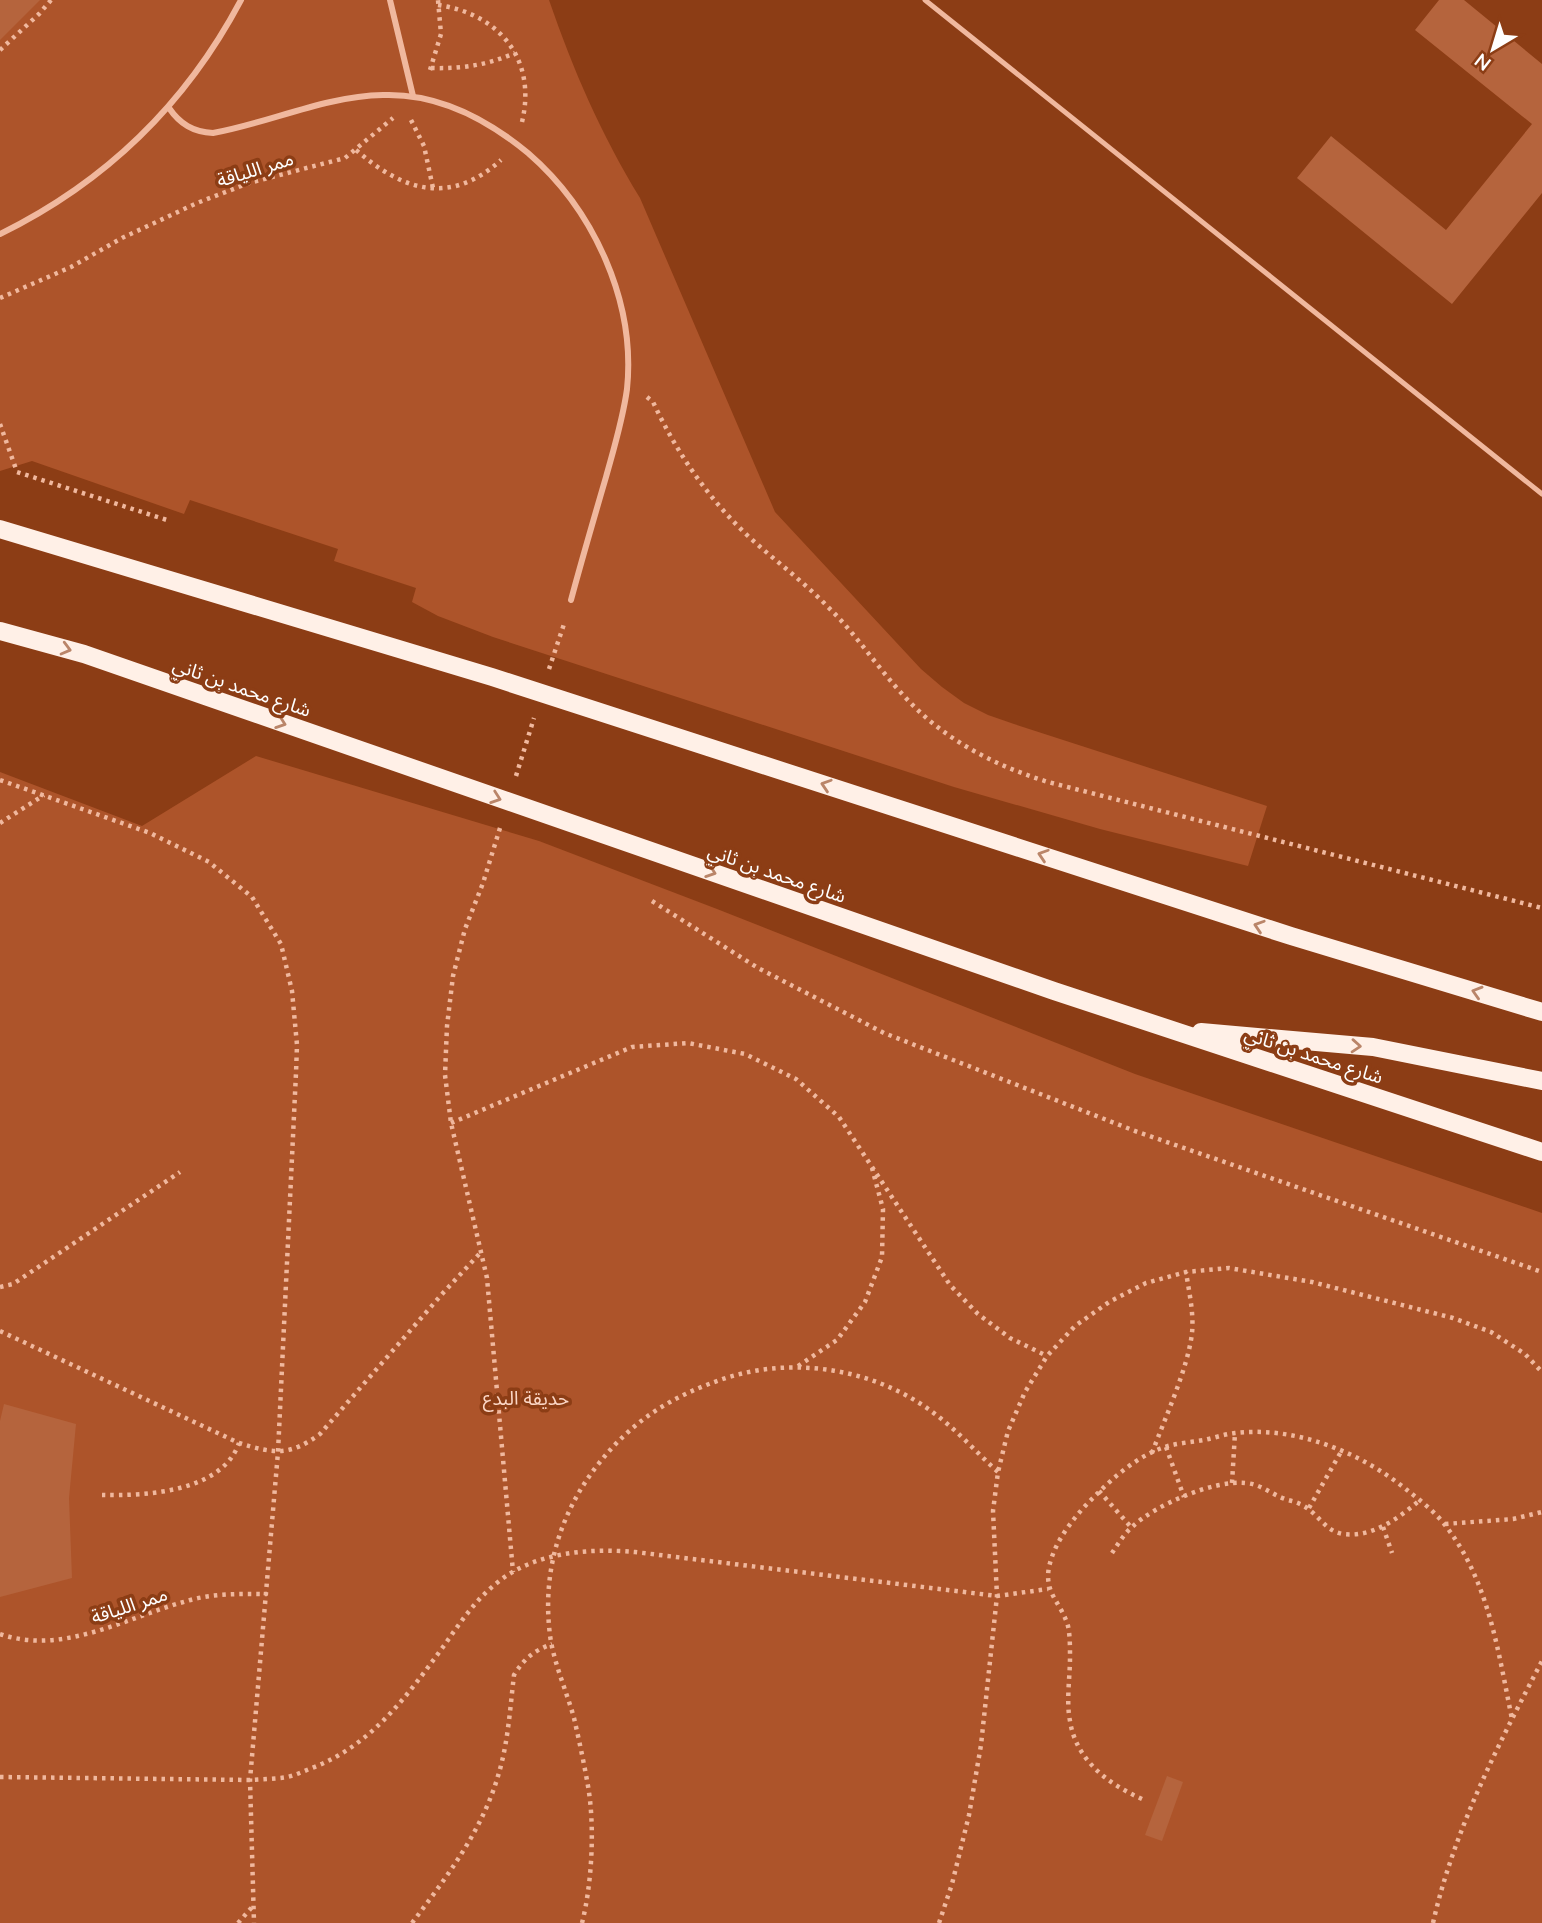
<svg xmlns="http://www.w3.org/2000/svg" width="1542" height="1923" font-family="Mulish,'Noto Sans Arabic',sans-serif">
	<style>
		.green { fill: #ad542a }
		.building { fill: #b5643d }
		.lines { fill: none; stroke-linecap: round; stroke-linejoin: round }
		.path { stroke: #f0b89e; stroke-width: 4.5; stroke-dasharray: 3.5 5; stroke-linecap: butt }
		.service { stroke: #f0b89e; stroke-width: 5 }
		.pedestrian { stroke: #f0b89e; stroke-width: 6 }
		.primary { stroke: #fff0e7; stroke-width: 18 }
		.oneway { stroke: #ba8569 }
		.labels { text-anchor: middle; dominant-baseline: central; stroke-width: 7; stroke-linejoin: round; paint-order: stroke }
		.street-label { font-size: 19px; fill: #fff; stroke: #8c3d15 }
		.park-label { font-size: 19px; fill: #fbd6c5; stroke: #8c3d15 }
	</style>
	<rect width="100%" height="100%" fill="#8c3d15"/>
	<g class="green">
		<path d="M 0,0 L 549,0 C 574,72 600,132 640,198 L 775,512 L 921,669 L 942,687 L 964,703 L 988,715 L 1014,724 L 1267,806 L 1248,866 L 1100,829 L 954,787 L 493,637 L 438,616 L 412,602 L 416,588 L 334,561 L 338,549 L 190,500 L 184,514 L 32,461 L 0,471 Z"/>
		<polygon points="256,756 539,841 717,909 1135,1074 1542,1213 1542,1923 0,1923 0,772 142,826"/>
	</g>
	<g class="building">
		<polygon points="0,0 40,0 0,40"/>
		<polygon points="1439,0 1464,0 1542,64 1542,193 1452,304 1297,178 1331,136 1446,230 1532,124 1415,30"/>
		<polygon points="4,1404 76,1424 69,1498 72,1578 0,1597 0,1421"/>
		<polygon points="1167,1776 1183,1782 1162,1841 1145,1835"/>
	</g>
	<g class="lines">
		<g class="path">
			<path d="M 438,5 C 500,14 537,60 522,122"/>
			<polyline points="0,50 39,14 51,0"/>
			<path d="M 431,68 C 462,69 487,65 515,53"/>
			<polyline points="430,70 441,34 438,0"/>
			<polyline points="411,120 424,146 433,188"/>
			<path d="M 356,150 C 403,191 450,206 501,160"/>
			<polyline points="0,298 71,267 122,238 197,203 249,183 345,158 393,118"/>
			<path d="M 647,397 L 653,402 C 677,453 707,497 748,536 C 774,560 803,581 828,607 C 856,634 877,667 904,696 C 943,739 993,765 1048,782 L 1542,908"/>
			<polyline points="0,424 17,472 170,521"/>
			<polyline points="549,669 565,621"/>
			<polyline points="516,776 534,718"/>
			<polyline points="0,780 150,833 209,862 252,897 281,944 292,991 297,1045 296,1073 278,1452 250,1780 254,1923"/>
			<polyline points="0,823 44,795"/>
			<polyline points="500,828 483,883 465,929 453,976 447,1026 445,1075 451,1123 487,1278 513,1572"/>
			<polyline points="652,901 758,968 884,1033 1135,1131 1542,1272"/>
			<polyline points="451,1123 632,1047 688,1043 745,1054 796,1079 839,1117 950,1285 978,1314 1010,1338 1047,1356"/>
			<polyline points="0,1287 13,1284 180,1172"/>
			<path d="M 0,1331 L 239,1443 C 274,1454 290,1456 320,1434 L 443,1293 L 482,1251"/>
			<polyline points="798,1366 837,1340 865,1302 882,1257 883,1209 872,1168"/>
			<polyline points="1166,1447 1184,1497"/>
			<path d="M 1152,1453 C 1165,1418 1188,1368 1192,1333 C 1194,1313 1189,1292 1186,1272"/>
			<polyline points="1232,1483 1235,1433"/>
			<polyline points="1099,1491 1131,1527"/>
			<path d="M 102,1495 C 146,1496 222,1492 239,1443"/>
			<polyline points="1309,1508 1342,1450"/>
			<polyline points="1445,1524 1513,1519 1542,1512"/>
			<polyline points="1383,1527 1392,1553"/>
			<path d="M 1112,1553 C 1118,1544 1124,1534 1132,1527 C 1155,1505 1213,1480 1245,1483 C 1261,1484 1271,1494 1285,1499 C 1290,1501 1295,1501 1300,1504 C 1318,1512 1324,1531 1343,1534 C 1372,1538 1399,1518 1420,1500"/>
			<path d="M 0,1634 C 63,1656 127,1617 187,1601 C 213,1593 240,1594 267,1594"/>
			<path d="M 0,1777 L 250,1780 C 262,1779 275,1779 287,1777 C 296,1775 304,1771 312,1768 C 372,1745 407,1696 443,1647 C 460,1623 475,1600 498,1582 C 535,1552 590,1548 635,1552 L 997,1596 L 1048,1589"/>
			<path d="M 1142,1799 C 1108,1784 1076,1760 1070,1721 C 1066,1701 1070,1678 1070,1657 C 1070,1647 1070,1635 1068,1626 C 1061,1602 1044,1594 1049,1567 C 1055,1539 1078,1512 1098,1493 C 1117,1474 1141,1454 1168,1446 C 1179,1443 1192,1442 1204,1440 C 1214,1438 1225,1434 1235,1433 C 1296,1426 1360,1452 1407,1490 C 1420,1500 1435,1512 1445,1525 C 1489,1581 1498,1651 1512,1719"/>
			<polyline points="238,1923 253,1906"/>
			<path d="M 412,1923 C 446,1878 482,1831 498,1776 C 508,1744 510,1709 514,1675 C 524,1659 533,1651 552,1644"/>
			<path d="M 582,1923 C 592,1884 595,1826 588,1786 C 584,1763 579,1740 574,1718 C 567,1693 556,1668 551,1642 C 541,1579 557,1518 596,1467 C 632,1420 673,1395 729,1377 C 798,1356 878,1370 935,1414 C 958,1431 977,1453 998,1472"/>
			<polyline points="939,1923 952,1884 969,1815 981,1745 997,1596 993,1511 998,1472 1008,1431 1025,1392 1047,1356 1075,1326 1109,1302 1146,1283 1186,1272 1229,1268 1312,1282 1453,1318 1491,1332 1525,1354 1542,1372"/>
			<path d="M 1433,1923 C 1454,1830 1498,1745 1542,1661"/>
		</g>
		<polyline class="service" points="925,0 1542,494"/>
		<g class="pedestrian">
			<polyline points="390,0 413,96"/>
			<path d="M 169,108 C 180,124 193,132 213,133 C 269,123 325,96 383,95 C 438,93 487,119 528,153 C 594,210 636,302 627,389 C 623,419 614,448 606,477 C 594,518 582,559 571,600"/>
			<path d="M 0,234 C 106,182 186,104 241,0"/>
		</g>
		<g class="primary">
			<polyline points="0,529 492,677 1291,936 1542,1012"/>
			<polyline points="0,631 84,654 1054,991 1542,1152"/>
			<polyline points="1201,1032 1373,1047 1542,1081"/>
		</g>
	</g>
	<defs><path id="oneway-chevron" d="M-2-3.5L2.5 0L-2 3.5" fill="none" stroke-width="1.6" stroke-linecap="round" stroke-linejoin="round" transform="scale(1.75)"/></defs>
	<g class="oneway">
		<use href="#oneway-chevron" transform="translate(66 649) rotate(15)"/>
		<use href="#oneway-chevron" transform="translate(281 723) rotate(19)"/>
		<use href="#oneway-chevron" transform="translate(826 785) rotate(-162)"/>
		<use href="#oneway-chevron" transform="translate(496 798) rotate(19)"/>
		<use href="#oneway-chevron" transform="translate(1043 855) rotate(-162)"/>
		<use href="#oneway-chevron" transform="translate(711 872) rotate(19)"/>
		<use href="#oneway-chevron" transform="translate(1259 926) rotate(-162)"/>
		<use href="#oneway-chevron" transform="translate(1477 992) rotate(-163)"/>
		<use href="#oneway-chevron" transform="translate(1356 1046) rotate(4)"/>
	</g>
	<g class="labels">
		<g class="street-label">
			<text transform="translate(255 169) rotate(-17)">ممر اللياقة</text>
			<text transform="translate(242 687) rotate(19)">شارع محمد بن ثاني</text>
			<text transform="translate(777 873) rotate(19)">شارع محمد بن ثاني</text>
			<text transform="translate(1314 1055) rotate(18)">شارع محمد بن ثاني</text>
			<text transform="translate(129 1605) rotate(-18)">ممر اللياقة</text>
		</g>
		<g class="park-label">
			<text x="526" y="1398">حديقة البدع</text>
		</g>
	</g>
	<g transform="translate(1493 49) rotate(218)" stroke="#8c3d15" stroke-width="5" paint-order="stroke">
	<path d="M0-5L12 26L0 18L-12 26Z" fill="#ffffff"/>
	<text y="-10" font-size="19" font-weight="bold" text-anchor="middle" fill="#ffffff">N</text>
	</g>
</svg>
